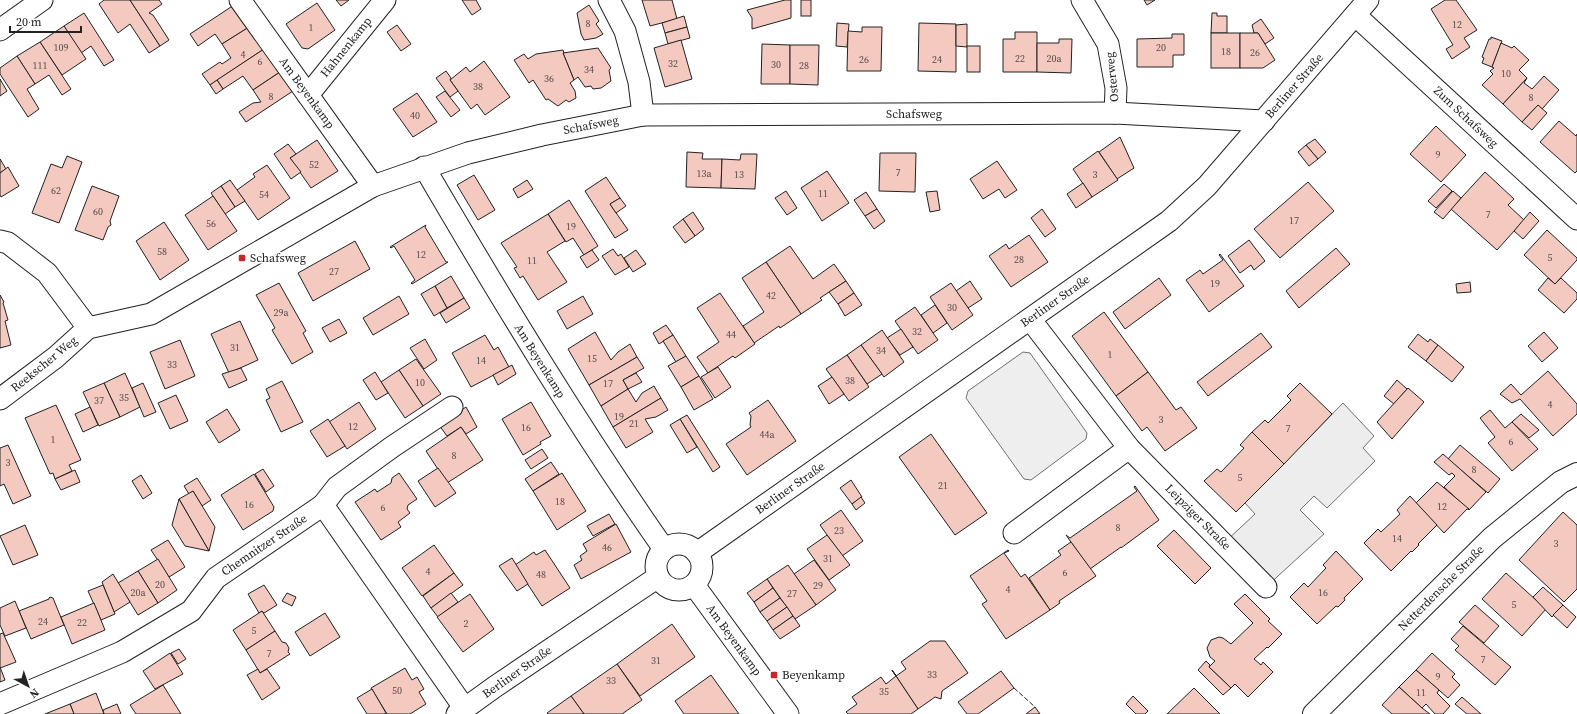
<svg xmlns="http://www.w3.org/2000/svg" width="1577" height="714" font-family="'Source Serif 4',serif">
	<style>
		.green { fill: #eee; stroke: #6f6f6f }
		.parking { fill: #ededed; stroke: #6f6f6f }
		.building { fill: #f3c9c0; stroke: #222 }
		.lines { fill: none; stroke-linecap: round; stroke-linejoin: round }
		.minor-casing { stroke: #222; stroke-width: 23 }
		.tertiary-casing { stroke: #222; stroke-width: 24 }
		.minor { stroke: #fff; stroke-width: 21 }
		.tertiary { stroke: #fff; stroke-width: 22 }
		.fence { stroke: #222; stroke-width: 1; stroke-dasharray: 5 2; stroke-linecap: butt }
		.poi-dot { fill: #c62828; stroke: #fff; stroke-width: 1.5 }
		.labels { text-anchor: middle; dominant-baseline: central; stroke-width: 3; stroke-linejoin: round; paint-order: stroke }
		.number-label { font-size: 10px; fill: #564c4a }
		.street-label { font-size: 12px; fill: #222; stroke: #fff }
		.poi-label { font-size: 12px; fill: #222; stroke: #fff; text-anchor: start }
	</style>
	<rect width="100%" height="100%" fill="#fff"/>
	<polygon class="green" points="1023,352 1030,353 1087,433 1086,439 1031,480 1024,479 966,398 968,391"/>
	<polygon class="parking" points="1343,403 1374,436 1363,448 1375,461 1327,508 1314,496 1300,510 1324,534 1266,587 1224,543 1255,514 1245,503"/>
	<g class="building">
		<polygon points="104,0 130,0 160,46 149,53 130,24 118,33 99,4"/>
		<polygon points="130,0 159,0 162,4 149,13 153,15 169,40 160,46"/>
		<polygon points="336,0 349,0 341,6"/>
		<polygon points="462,0 476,0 481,9 472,15"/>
		<polygon points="642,0 672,0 677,19 650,26"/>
		<polygon points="785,0 791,0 791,18 752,29 752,18 747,10"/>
		<rect x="801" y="0" width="10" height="16"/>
		<polygon points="1144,0 1155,0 1147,5"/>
		<polygon points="1445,0 1456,0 1477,30 1464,38 1470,47 1452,59 1446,49 1453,45 1431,9"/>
		<polygon points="317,3 335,30 308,49 302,48 286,24"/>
		<polygon points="234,5 249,27 222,44 215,34 198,46 190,34"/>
		<polygon points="589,5 599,21 596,24 603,34 596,38 584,40 581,34 577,13"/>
		<polygon points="84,13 114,60 104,66 91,46 81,53 64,26"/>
		<polygon points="1212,13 1217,13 1217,16 1227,16 1227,33 1211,33"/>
		<polygon points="684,16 687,27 665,33 662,23"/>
		<polygon points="1261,19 1274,38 1265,44 1258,33 1254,33 1252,25"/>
		<polygon points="837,23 849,24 847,47 836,46"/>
		<polygon points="919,23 956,24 956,72 918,71"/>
		<polygon points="967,24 967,47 956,46 956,25"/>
		<polygon points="397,25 411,44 401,51 387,32"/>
		<polygon points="64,26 86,59 62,75 40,42"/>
		<polygon points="249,27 264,49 210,85 202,74 220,62 222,64 231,58 222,44"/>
		<polygon points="687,27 690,38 668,44 665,33"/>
		<polygon points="862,27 882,27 881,71 847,71 848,31 862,32"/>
		<polygon points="1015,32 1037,32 1037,72 1003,72 1003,39 1015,39"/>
		<rect x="1211" y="33" width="29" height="35"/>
		<polygon points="1240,33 1258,33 1275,60 1263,68 1240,68"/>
		<polygon points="1172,34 1184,34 1184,55 1173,55 1173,67 1137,67 1137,39 1172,38"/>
		<polygon points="1491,37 1502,41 1492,67 1482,63 1484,58 1482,57 1489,39 1491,39"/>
		<polygon points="1059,39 1072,39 1071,73 1037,72 1037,43 1059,43"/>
		<polygon points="681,40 692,79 665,87 654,48"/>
		<polygon points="40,42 71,89 62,95 49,75 35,84 17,56"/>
		<polygon points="1501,43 1512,48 1514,46 1529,60 1519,70 1527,78 1503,104 1482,85 1493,74 1490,71 1494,68 1492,67"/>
		<polygon points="762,44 790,45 790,84 761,84"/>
		<polygon points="790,45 819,45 818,85 790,84"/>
		<rect x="967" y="46" width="13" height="26"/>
		<polygon points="598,48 611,68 609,70 611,81 601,88 593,89 591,86 585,87 578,77 574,80 563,53"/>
		<polygon points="264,49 280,72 253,90 243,76 223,89 217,80"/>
		<polygon points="563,50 564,53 563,53 574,80 570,83 575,91 576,98 569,102 566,100 558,106 548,99 546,100 533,80 529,83 514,60 524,54 528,59 536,54"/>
		<polygon points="17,56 35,84 27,89 39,109 28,117 0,74 0,68"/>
		<polygon points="484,61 510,97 485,115 477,104 471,109 450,80 466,67 470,72"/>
		<polygon points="446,71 451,78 450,80 458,91 450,97 436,78"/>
		<polygon points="280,72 293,91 246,122 239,112 253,103 261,102 253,90"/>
		<polygon points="1544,76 1559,90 1542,109 1538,105 1522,122 1503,104 1527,78 1524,83 1532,89"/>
		<polygon points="0,79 7,91 0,96"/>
		<polygon points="217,80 223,89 216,94 210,85"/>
		<polygon points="445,91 460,110 451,117 436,97"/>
		<polygon points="417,93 437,122 413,137 393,109"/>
		<polygon points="1538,105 1547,113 1532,130 1522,122"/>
		<polygon points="1559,121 1576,136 1577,134 1577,171 1575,173 1540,142"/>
		<polygon points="1436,126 1466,155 1441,182 1410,154"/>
		<polygon points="1120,137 1134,168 1117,179 1099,152"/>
		<polygon points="1315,139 1326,152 1318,159 1306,145"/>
		<polygon points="317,140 338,171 311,188 290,158"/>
		<polygon points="288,144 296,154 290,158 301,172 291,179 274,154"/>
		<polygon points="1306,145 1318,159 1309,166 1298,152"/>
		<polygon points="1098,151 1118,180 1092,197 1073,169"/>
		<polygon points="687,152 703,153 702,159 722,159 721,188 686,187"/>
		<polygon points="880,153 916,153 915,192 879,191"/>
		<polygon points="741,154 757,154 755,189 721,188 722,159 740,160"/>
		<polygon points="67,156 82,162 59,223 32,213 51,164 62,168"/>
		<polygon points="0,159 6,169 0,173"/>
		<polygon points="997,161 1017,190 1005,198 999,189 983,199 970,179"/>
		<polygon points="267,165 290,198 258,220 237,190 255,177 253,174"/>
		<polygon points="8,167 19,186 1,197 0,195 0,173"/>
		<polygon points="827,171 849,203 822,221 801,188"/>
		<polygon points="1485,172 1514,199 1508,205 1524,220 1497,250 1451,209"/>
		<polygon points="474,175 495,210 478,220 457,185"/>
		<polygon points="606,177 620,198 610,204 628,230 615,238 585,191"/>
		<polygon points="230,180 245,201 235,207 221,186"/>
		<polygon points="527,180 533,189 518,198 513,189"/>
		<polygon points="1308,182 1334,211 1280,258 1254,229"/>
		<polygon points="1083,183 1092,197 1076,208 1067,194"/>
		<polygon points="1444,184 1452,191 1436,208 1428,201"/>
		<polygon points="92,186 119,196 110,221 111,225 108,227 103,240 75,230"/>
		<polygon points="221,186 235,207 225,214 211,193"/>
		<polygon points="786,191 797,208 787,215 775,198"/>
		<polygon points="937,191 940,210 930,212 926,192"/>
		<polygon points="1453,191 1461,198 1443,219 1434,212"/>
		<polygon points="866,192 877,209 865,216 854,200"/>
		<polygon points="213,196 237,231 208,250 185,215"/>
		<polygon points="620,198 626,206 616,213 610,204"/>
		<polygon points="569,200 598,246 584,255 573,238 566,242 548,214"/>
		<polygon points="877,209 885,221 874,229 865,216"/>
		<polygon points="1042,209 1056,229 1045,237 1031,218"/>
		<polygon points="693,212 704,229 695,236 683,219"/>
		<polygon points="1530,212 1539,221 1523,239 1514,231"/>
		<polygon points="548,214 565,241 547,252 567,282 538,300 523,276 520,278 514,268 517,267 501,243"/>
		<polygon points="683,219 695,236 685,243 673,227"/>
		<polygon points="164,222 189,260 160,280 136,241"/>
		<polygon points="426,225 425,227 446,262 448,262 412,284 411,283 415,280 394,246 391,248 390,247"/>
		<polygon points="1547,230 1577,258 1577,260 1555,284 1524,255"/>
		<polygon points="1029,235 1048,262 1011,287 989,256 1006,244 1009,249"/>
		<polygon points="1249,240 1265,261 1254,270 1251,265 1240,273 1228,256"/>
		<polygon points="355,241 370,269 313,301 298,273"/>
		<polygon points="790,246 813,279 834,264 846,281 820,298 822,300 801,314 766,262"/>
		<polygon points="1336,248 1350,264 1299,308 1286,291"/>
		<polygon points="613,249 618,256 621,254 629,267 615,275 602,256"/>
		<polygon points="592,250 599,260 587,268 580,257"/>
		<polygon points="636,250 646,264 633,272 624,258"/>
		<polygon points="1220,254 1244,286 1209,312 1186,280 1200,270 1203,274 1223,260 1219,255"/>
		<polygon points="766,262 801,314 780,328 779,326 754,343 743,326 764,312 742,278"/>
		<polygon points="451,276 464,298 447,308 435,286"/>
		<polygon points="1159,278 1171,295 1125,329 1113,312"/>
		<polygon points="1548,278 1555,284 1561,278 1577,293 1577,299 1564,313 1538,290"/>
		<polygon points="846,281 854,293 838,304 829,292"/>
		<polygon points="970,281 982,299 968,308 956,291"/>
		<polygon points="1470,282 1471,292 1457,293 1456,284"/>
		<polygon points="279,283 306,331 303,333 313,352 292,364 272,330 275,328 256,295"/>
		<polygon points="951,283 973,315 952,330 930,297"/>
		<polygon points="435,286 447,308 434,316 421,294"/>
		<polygon points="720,293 755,344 735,358 733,356 708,373 697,357 719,342 697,308"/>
		<polygon points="854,293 862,305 845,316 838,304"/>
		<polygon points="0,295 4,302 3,303 8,320 5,321 11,345 0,348"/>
		<polygon points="399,296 409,314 373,335 363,318"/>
		<polygon points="583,296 593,314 567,329 557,311"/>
		<polygon points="464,298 470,308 446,323 440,313"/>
		<polygon points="935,305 947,323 933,333 921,315"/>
		<polygon points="915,307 938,340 918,354 895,321"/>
		<polygon points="1104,312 1148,372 1116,396 1072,336"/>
		<polygon points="339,319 347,333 330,342 322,328"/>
		<polygon points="240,321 258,360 229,373 211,334"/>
		<polygon points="666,325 673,335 659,344 653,333"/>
		<polygon points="901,329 913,347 900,355 887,338"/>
		<polygon points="882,330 904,362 884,377 861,345"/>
		<polygon points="595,332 611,360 618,352 630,344 637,357 589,385 568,349"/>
		<polygon points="1544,332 1558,348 1542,362 1528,346"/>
		<polygon points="1261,333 1272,347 1208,396 1197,382"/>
		<polygon points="1418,334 1428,342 1430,339 1438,345 1426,361 1408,347"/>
		<polygon points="485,335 494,350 498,347 509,367 471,387 452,353"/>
		<polygon points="673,335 686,356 676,362 663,341"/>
		<polygon points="425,339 437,360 424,369 410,348"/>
		<polygon points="180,340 195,376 165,389 150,352"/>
		<polygon points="861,345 882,374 867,384 847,355"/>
		<polygon points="1438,345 1464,367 1452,382 1426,361"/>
		<polygon points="847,355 869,387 849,401 826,369"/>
		<polygon points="686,356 699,376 681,387 668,366"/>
		<polygon points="637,357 644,368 623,380 628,389 601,406 589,385"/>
		<polygon points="416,359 441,394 423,406 399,370"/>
		<polygon points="512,365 516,374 498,385 493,375"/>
		<polygon points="718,367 731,387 715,398 701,377"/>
		<polygon points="241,368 247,380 229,388 222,374"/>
		<polygon points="399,370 423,406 405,418 381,382"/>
		<polygon points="1548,371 1577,404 1577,414 1553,436 1520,399 1512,403 1500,394 1511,384 1521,395"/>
		<polygon points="375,372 388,393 376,400 363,380"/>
		<polygon points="1148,372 1176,410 1181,407 1197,428 1165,451 1147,427 1142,431 1116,396"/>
		<polygon points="125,373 140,407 120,417 104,383"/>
		<polygon points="636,373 642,382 628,389 623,380"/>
		<polygon points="699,376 713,399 694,410 681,387"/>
		<polygon points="832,377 844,394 829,404 818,386"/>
		<polygon points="1397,380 1407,389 1394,404 1384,396"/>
		<polygon points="282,381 303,422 281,432 266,400 270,398 266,389"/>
		<polygon points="104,383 120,417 99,426 83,392"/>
		<polygon points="143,383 156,412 144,417 132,388"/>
		<polygon points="1300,383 1332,414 1284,464 1252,432 1265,420 1268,423 1291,400 1287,396"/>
		<polygon points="654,386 661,398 613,427 601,406 628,389 636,402 642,393"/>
		<polygon points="1408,388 1424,402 1392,439 1377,422"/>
		<polygon points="176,395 188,421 170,429 158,403"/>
		<polygon points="661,398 668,410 656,417 645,419 653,432 626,448 613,427"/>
		<polygon points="768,400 796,441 747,475 726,444 751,427 750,425 751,416 749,413"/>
		<polygon points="359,402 376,429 347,449 329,422"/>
		<polygon points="531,402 551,436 540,442 541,444 523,455 502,419"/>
		<polygon points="56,405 81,460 69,465 72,471 55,479 53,473 50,474 25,418"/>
		<polygon points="90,407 98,425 83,432 75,414"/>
		<polygon points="466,407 477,427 466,434 461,427 447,436 439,425"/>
		<polygon points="227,409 240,430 219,443 206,422"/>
		<polygon points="1490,410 1505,428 1512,422 1538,449 1512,471 1488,443 1495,437 1480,418"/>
		<polygon points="1521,414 1539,430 1529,438 1512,422"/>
		<polygon points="687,415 720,467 713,472 680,419"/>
		<polygon points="328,419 345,446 327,457 310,431"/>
		<polygon points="680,419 697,447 687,453 670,425"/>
		<polygon points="461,427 483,460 447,483 426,451"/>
		<polygon points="1252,432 1284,464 1236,512 1204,481 1217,469 1221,472 1244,448 1240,445"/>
		<polygon points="931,434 987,513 955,535 899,457"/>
		<polygon points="8,445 31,496 13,504 4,484 0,486 0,448"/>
		<polygon points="1460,445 1500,479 1488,493 1448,459"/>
		<polygon points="542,449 548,458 531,469 525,460"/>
		<polygon points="1443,454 1486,492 1469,510 1444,487 1455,476 1452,473 1449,475 1434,462"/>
		<polygon points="551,462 559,474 533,491 525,479"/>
		<polygon points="438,468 456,493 435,507 418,481"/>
		<polygon points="263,469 274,486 266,492 255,474"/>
		<polygon points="75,470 80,482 61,490 55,479"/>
		<polygon points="399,473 417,499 408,505 407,509 410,513 398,522 401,527 381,540 355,502 375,489 377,492 391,483 392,478"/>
		<polygon points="562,473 586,511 557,530 533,491"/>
		<polygon points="254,474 274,507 273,511 243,530 221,495"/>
		<polygon points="141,475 152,493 143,499 132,481"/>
		<polygon points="197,478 211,500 202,506 193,491 189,494 184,486"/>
		<polygon points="851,480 862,497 852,504 840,488"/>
		<polygon points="1437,482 1469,509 1467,509 1444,533 1416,503"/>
		<polygon points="1135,486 1159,520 1121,548 1121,547 1090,569 1066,535 1070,538 1137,491 1134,487"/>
		<polygon points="193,491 215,527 209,551 179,499"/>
		<polygon points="1410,496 1437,525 1418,544 1419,545 1412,552 1411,551 1391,571 1364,543 1378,529 1381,532 1400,514 1397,510"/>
		<polygon points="861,497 865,503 856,510 852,504"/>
		<polygon points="179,499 209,551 185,546 172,525"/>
		<polygon points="841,510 863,541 842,556 820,525"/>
		<polygon points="1563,512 1577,525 1577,589 1564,602 1519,560"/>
		<polygon points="609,514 615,524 593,536 587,526"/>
		<polygon points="616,524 631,552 581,579 574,565 582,560 580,556 587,551 583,544"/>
		<polygon points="25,525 38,555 13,565 0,536"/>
		<polygon points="1174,530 1211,568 1195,584 1157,546"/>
		<polygon points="827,535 850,565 829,580 807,549"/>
		<polygon points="168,540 185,567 169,577 151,550"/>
		<polygon points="1071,542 1096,576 1059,601 1060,603 1050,610 1029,578 1061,555 1058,551"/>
		<polygon points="434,545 454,573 422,596 402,568"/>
		<polygon points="545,550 570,588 542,606 515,565 534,552 536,555"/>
		<polygon points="1008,550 1009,551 1004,553 1021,577 1025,574 1050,610 1006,639 982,604 987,601 970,576"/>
		<polygon points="1336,551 1363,579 1344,598 1345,600 1338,607 1336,606 1317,624 1290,597 1304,583 1308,587 1326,568 1323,565"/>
		<polygon points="512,558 528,584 517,591 499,566"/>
		<polygon points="158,559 177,590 158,603 138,571"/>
		<polygon points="814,560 836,590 816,605 794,574"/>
		<polygon points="788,565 816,605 795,619 767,579"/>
		<polygon points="138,571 158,603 138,615 118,583"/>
		<polygon points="454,573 463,585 431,608 423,596"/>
		<polygon points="1506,573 1546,609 1522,636 1482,599"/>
		<polygon points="113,574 130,602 114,612 102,582"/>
		<polygon points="767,579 773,588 754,602 747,593"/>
		<polygon points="103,585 115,614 101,620 88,591"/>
		<polygon points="264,585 277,605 264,613 262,611 259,613 248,594"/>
		<polygon points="1543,587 1563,605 1552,617 1533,597"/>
		<polygon points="773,588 780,598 760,612 754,602"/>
		<polygon points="287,593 296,597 292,606 282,601"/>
		<polygon points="451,593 458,602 438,617 431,608"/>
		<polygon points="470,594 494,629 463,652 437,617"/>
		<polygon points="1245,594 1270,619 1268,621 1282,634 1268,648 1267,647 1254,659 1261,665 1263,662 1273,672 1248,697 1235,684 1231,688 1209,667 1215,661 1210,657 1207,648 1211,640 1219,637 1223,638 1231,644 1253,623 1234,604"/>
		<polygon points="50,597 53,598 64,625 31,639 19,611 49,599 49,598"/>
		<polygon points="780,598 787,607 767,621 760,612"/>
		<polygon points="15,601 26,628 5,636 0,625 0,608"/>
		<polygon points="94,603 105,630 72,644 61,617"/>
		<polygon points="1475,605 1499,626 1484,643 1459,622"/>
		<polygon points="1563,605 1576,617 1567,628 1553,615"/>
		<polygon points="787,607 793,616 773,630 767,621"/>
		<polygon points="262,611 275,631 246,650 233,630"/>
		<polygon points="325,613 340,637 310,656 295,632"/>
		<polygon points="793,616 800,626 780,639 773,630"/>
		<polygon points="672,624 695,657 640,696 617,664"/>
		<polygon points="1463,626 1511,667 1495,685 1455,650 1459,646 1451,639"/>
		<polygon points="275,631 282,642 286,643 289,648 288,652 290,654 260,673 246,650"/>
		<polygon points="3,633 16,662 0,668 0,634"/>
		<polygon points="930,641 945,641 968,673 942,691 941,699 935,697 918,709 892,670 896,676 906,669 901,662"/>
		<polygon points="179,649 186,659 178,664 171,653"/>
		<polygon points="170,653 183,674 155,689 143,671"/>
		<polygon points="1432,653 1455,674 1452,677 1460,685 1448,698 1416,670"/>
		<polygon points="1206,661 1210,665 1209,667 1231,688 1223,695 1198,670"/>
		<polygon points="617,664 642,700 622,714 584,714 571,696"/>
		<polygon points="0,667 5,680 0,682"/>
		<polygon points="405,668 412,680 417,677 424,689 419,692 426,704 410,714 387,714 371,688"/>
		<polygon points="258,669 260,673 267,669 280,688 262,700 247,675"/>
		<polygon points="892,670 918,709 911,714 848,714 846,712 857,704 852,697 881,677 886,684 896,676"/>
		<polygon points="1416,670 1439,690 1437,693 1450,706 1443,714 1435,714 1426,704 1422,708 1399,687"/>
		<polygon points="1001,671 1014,688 978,714 967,714 958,702"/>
		<polygon points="711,675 739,714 684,714 675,701"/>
		<polygon points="163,685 181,714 136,714 130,705"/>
		<polygon points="1399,687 1422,708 1430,714 1392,714 1382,705"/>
		<polygon points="1194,688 1220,714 1167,714"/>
		<polygon points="372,689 386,713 384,714 367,714 357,698"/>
		<polygon points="96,693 104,714 74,714 70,704"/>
		<polygon points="571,696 584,714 548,714 547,713"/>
		<polygon points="1133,696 1148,711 1145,714 1136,714 1126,704"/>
		<polygon points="1462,697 1481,714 1467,714 1455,704"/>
		<polygon points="70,704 74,714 45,714"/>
		<polygon points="117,704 121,714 104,714 103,710"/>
		<polygon points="1035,707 1040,714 1026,714"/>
	</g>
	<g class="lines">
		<g class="minor-casing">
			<g id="minor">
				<polyline points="240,0 373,186"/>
				<polyline points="609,0 625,31 639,82 643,115"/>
				<polyline points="1082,0 1108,44 1116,88 1115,113"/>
				<polyline points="1355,15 1577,219"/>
				<polyline points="0,30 42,0"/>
				<polyline points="308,95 385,0"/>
				<path d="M 424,167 C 500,297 578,426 664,549"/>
				<polyline points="0,241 8,243 47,273 88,328"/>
				<polyline points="1030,319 1129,448 1266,587"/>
				<polyline points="0,399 56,357 88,328 151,314 373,186 468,153 542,135 643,115 1115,113 1264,121"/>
				<polyline points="323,505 337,487 392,447 452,407"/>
				<polyline points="1014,533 1129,448"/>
				<circle cx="679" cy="567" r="23"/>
				<polyline points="697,553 1169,221 1207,186 1368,0"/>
				<polyline points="694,585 788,714"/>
				<polyline points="0,704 122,652 191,611 216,578 323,505 465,709"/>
				<polyline points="457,714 496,686 658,577"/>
			</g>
		</g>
		<g class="tertiary-casing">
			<polyline id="tertiary" points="1314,714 1492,538 1561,482 1577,474"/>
		</g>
		<use href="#minor" class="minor"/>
		<use href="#tertiary" class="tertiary"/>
		<polyline class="fence" points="1014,688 1035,707"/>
	</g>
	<g class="poi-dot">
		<rect x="238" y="254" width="8" height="8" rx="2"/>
		<rect x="770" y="671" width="8" height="8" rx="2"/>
	</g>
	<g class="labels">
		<g class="number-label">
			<text x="588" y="23">8</text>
			<text x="1457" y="24">12</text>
			<text x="311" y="27">1</text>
			<text x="61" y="47">109</text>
			<text x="1161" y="47">20</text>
			<text x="1226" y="51">18</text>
			<text x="1255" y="52">26</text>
			<text x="243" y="54">4</text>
			<text x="1020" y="58">22</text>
			<text x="1054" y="58">20a</text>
			<text x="864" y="59">26</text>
			<text x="937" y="59">24</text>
			<text x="260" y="61">6</text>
			<text x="673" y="63">32</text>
			<text x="776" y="64">30</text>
			<text x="40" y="65">111</text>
			<text x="804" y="65">28</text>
			<text x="589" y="69">34</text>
			<text x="1506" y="73">10</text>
			<text x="549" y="78">36</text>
			<text x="478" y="86">38</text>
			<text x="271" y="96">8</text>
			<text x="1531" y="97">8</text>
			<text x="415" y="115">40</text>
			<text x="1438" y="154">9</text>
			<text x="314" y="164">52</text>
			<text x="898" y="172">7</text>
			<text x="704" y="173">13a</text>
			<text x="739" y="174">13</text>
			<text x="1095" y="174">3</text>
			<text x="56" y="190">62</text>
			<text x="823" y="193">11</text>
			<text x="264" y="194">54</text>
			<text x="98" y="211">60</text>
			<text x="1488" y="214">7</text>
			<text x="1294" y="220">17</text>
			<text x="211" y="223">56</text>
			<text x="571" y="226">19</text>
			<text x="162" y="251">58</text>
			<text x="421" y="254">12</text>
			<text x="1550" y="257">5</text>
			<text x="1019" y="259">28</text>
			<text x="532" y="260">11</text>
			<text x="334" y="271">27</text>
			<text x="1215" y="283">19</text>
			<text x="771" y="295">42</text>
			<text x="952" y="307">30</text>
			<text x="281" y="312">29a</text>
			<text x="917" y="331">32</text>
			<text x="731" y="334">44</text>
			<text x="235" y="347">31</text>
			<text x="881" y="350">34</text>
			<text x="1110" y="354">1</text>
			<text x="592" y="358">15</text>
			<text x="481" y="360">14</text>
			<text x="172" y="364">33</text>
			<text x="850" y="380">38</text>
			<text x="420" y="382">10</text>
			<text x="608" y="383">17</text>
			<text x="124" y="397">35</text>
			<text x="99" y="400">37</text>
			<text x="1550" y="404">4</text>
			<text x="619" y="416">19</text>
			<text x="1161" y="419">3</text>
			<text x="634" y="423">21</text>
			<text x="353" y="426">12</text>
			<text x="526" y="427">16</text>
			<text x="1288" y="428">7</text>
			<text x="767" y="434">44a</text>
			<text x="53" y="439">1</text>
			<text x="1511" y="441">6</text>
			<text x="454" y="455">8</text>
			<text x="8" y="462">3</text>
			<text x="1474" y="469">8</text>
			<text x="1240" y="477">5</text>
			<text x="943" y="485">21</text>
			<text x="560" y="501">18</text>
			<text x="249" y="504">16</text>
			<text x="1442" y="506">12</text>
			<text x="383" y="507">6</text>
			<text x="1118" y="527">8</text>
			<text x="839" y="530">23</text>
			<text x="1397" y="538">14</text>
			<text x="1556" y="543">3</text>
			<text x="607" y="547">46</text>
			<text x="828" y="558">31</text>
			<text x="428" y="571">4</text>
			<text x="1065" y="572">6</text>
			<text x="541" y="574">48</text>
			<text x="160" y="584">20</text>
			<text x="818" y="585">29</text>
			<text x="1008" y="589">4</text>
			<text x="138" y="592">20a</text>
			<text x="1323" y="592">16</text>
			<text x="792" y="593">27</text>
			<text x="1514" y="604">5</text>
			<text x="43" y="621">24</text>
			<text x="82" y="622">22</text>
			<text x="466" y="623">2</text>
			<text x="254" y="630">5</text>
			<text x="269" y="653">7</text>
			<text x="1483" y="659">7</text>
			<text x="656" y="660">31</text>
			<text x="932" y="674">33</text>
			<text x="1438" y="676">9</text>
			<text x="611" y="680">33</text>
			<text x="397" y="690">50</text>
			<text x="884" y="691">35</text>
			<text x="1421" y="692">11</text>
		</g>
		<g class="street-label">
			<text transform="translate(346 47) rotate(-51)">Hahnenkamp</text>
			<text transform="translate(1112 77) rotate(-96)">Osterweg</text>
			<text transform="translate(1294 86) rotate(-49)">Berliner Straße</text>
			<text transform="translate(307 93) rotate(54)">Am Beyenkamp</text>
			<text x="914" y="114">Schafsweg</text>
			<text transform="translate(1466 117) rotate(43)">Zum Schafsweg</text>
			<text transform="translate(591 125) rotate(-11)">Schafsweg</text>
			<text transform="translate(1055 301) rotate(-35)">Berliner Straße</text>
			<text transform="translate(540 361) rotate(58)">Am Beyenkamp</text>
			<text transform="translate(44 364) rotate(-39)">Reekscher Weg</text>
			<text transform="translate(790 488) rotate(-35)">Berliner Straße</text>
			<text transform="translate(1198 517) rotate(45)">Leipziger Straße</text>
			<text transform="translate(264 545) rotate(-34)">Chemnitzer Straße</text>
			<text transform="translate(1441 588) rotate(-45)">Netterdensche Straße</text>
			<text transform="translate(734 640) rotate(54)">Am Beyenkamp</text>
			<text transform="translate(517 672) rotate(-35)">Berliner Straße</text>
		</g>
		<g class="poi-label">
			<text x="250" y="258">Schafsweg</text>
			<text x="782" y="675">Beyenkamp</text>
		</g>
	</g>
	<g transform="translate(28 686) rotate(140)" stroke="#ffffff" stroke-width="3" paint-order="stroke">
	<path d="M0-3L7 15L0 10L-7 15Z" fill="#222222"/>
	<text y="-6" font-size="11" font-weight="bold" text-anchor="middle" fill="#222222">N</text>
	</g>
	<path d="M10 26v6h71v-6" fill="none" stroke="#222222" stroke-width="2"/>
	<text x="16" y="26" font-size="12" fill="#222222" stroke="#ffffff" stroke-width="3" paint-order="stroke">20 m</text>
</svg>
